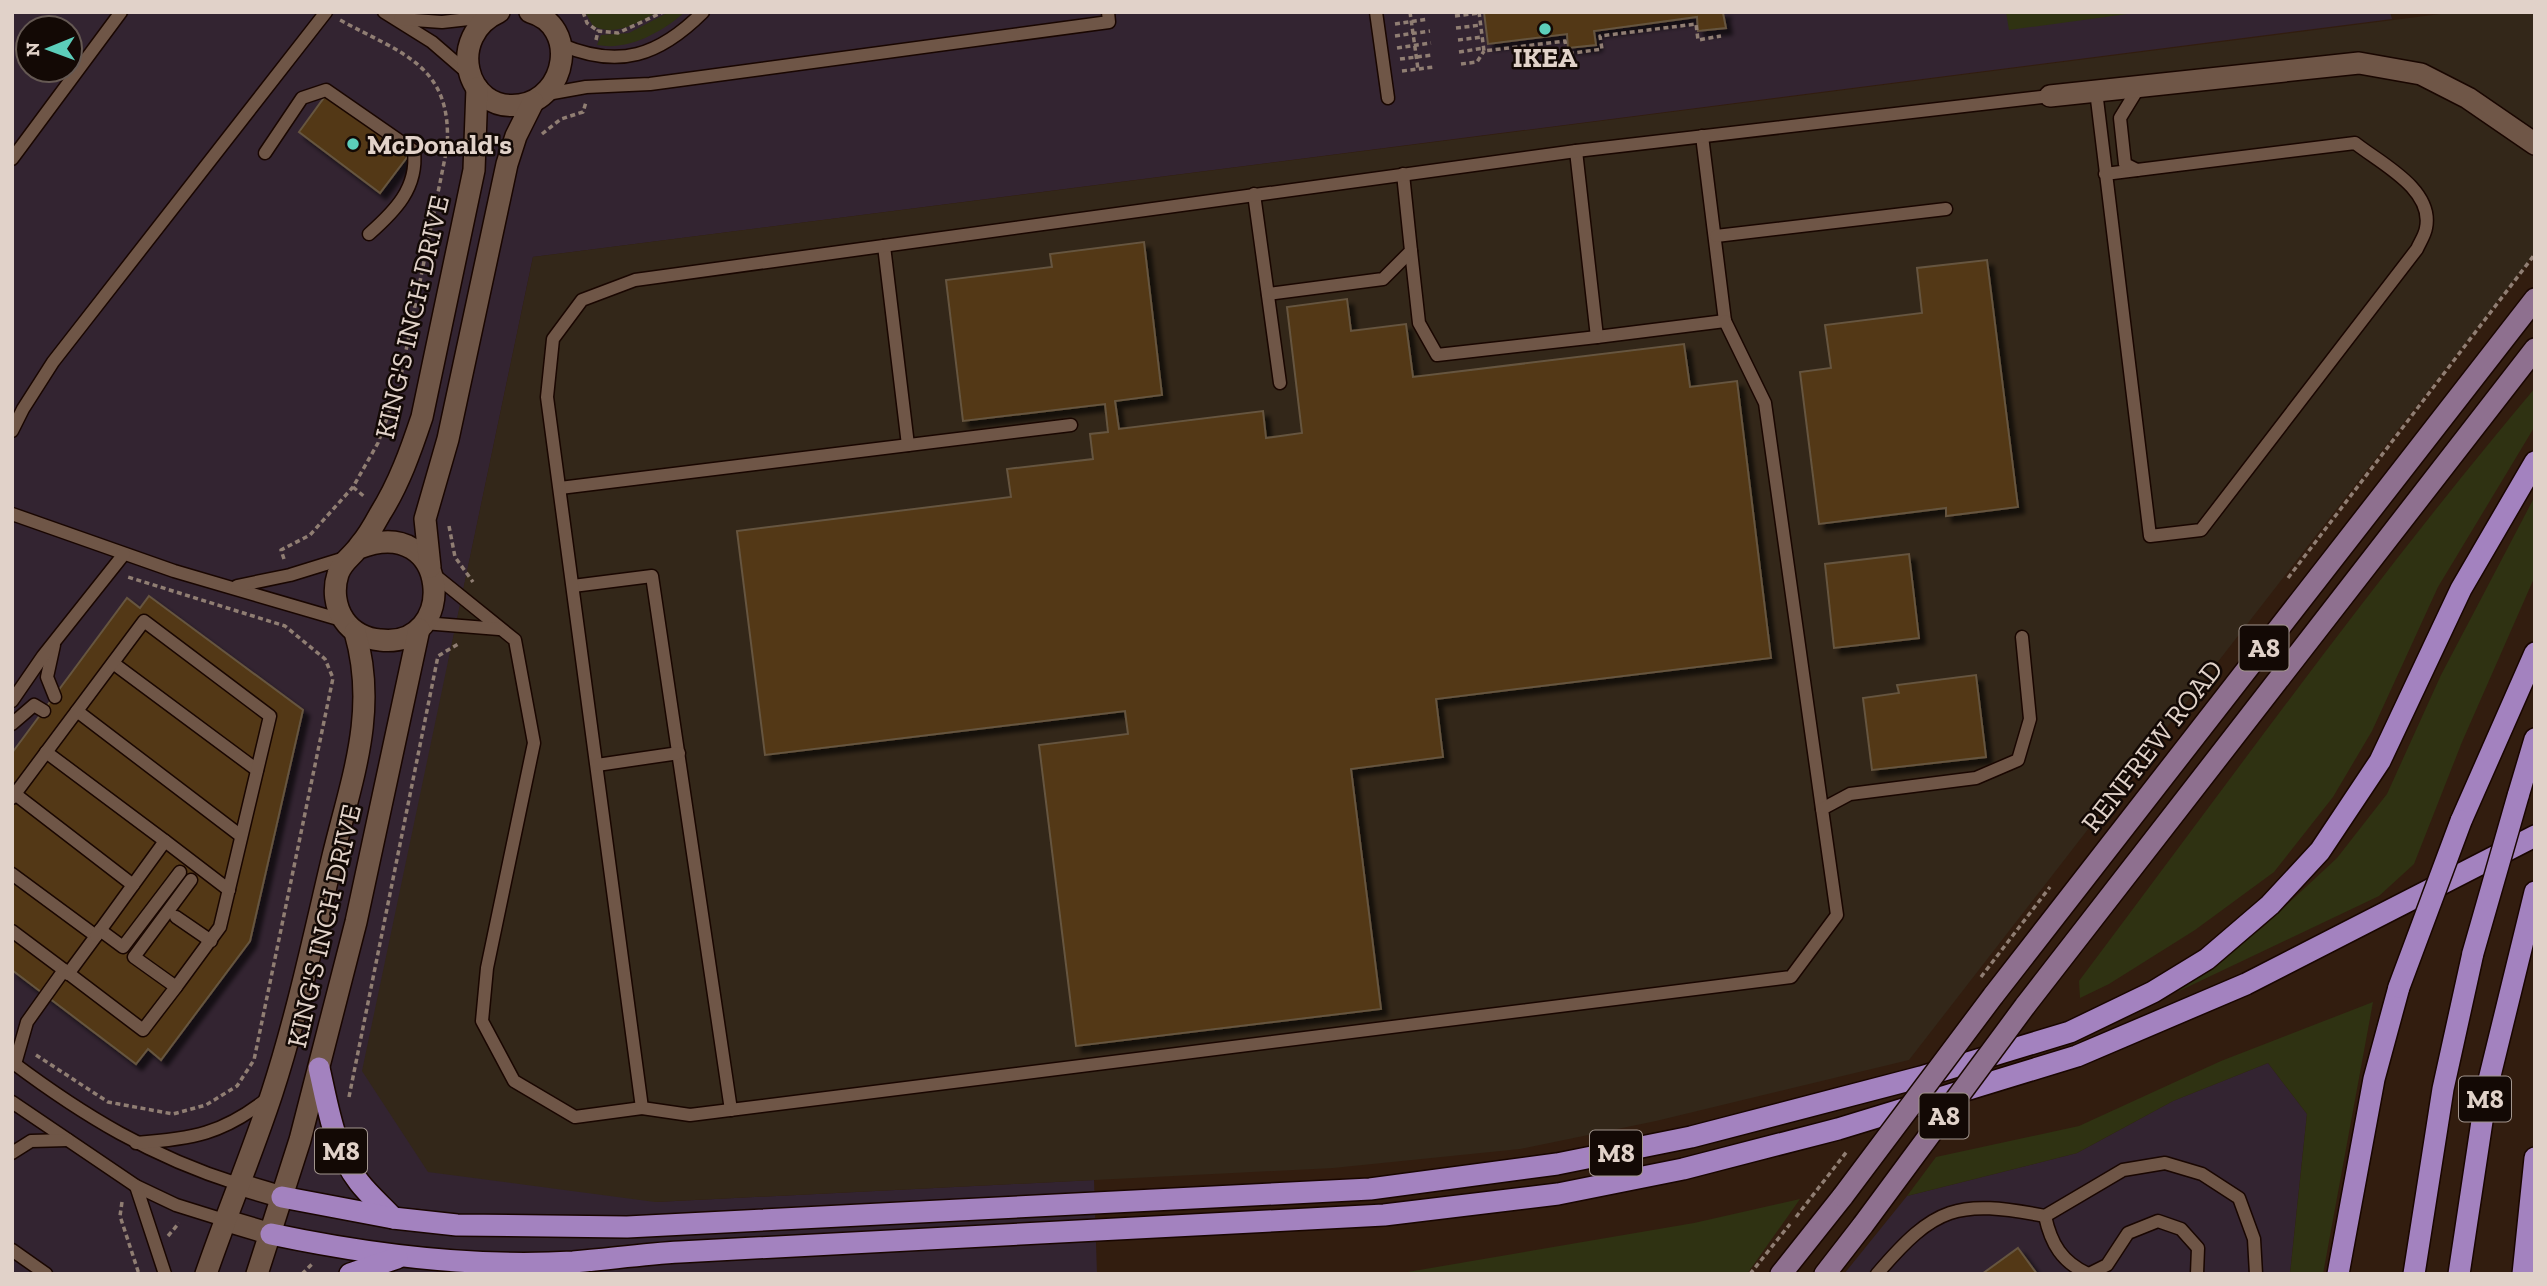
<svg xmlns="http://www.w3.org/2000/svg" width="2547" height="1286" font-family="'Zilla Slab',serif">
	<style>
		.commercial { fill: #332431; fill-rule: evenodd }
		.industrial { fill: #332719 }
		.green { fill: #2f3212 }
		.building { fill: #523814; stroke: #66553f; stroke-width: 2; filter: url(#shadow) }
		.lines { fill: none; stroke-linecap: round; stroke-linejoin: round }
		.service-casing { stroke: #190600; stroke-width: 15 }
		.minor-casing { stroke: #190600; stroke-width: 24 }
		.tertiary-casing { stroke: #190600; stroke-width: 24 }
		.primary-casing { stroke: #190600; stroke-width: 24 }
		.motorway-casing { stroke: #190600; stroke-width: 24 }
		.path { stroke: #907e73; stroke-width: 3.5; stroke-dasharray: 5 3.5; stroke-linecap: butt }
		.service { stroke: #6f5647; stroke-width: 12 }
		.minor { stroke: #6f5647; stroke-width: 21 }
		.tertiary { stroke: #6f5647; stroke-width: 21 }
		.primary { stroke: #8e708f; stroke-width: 21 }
		.motorway { stroke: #a382bf; stroke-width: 21 }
		.primary-bridge-casing { stroke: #190600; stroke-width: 24; stroke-linecap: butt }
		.motorway-bridge-casing { stroke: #190600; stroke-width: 24; stroke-linecap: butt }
		.path-bridge { stroke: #907e73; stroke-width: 3.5; stroke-dasharray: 5 3.5; stroke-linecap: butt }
		.primary-bridge { stroke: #8e708f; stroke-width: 21 }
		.motorway-bridge { stroke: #a382bf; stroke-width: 21 }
		.poi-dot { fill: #5cceba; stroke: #130905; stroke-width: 2.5 }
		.labels { text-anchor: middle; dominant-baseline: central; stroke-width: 5; stroke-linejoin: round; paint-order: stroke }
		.shield { fill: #130905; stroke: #a3968e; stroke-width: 2 }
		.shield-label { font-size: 26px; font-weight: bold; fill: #e1d2c9 }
		.poi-label { font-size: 28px; font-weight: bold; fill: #e1d2c9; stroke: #130905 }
		.street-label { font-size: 28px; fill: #e1d2c9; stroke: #130905 }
	</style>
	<defs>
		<filter id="shadow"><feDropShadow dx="6" dy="6" stdDeviation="2" flood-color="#0009"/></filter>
	</defs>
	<rect width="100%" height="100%" fill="#321d0f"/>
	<g class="commercial">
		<path d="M 12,12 L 2390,12 L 2392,19 L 533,257 L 448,663 L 655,1202 L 1094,1180 L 1097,1274 L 12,1274 ZM 28,28 L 70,28 L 70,70 L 28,70 Z"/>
		<polygon points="2268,1063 2307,1114 2290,1274 1844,1274 1907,1196 2077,1153 2173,1101"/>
	</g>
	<polygon class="industrial" points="2456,12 2535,12 2535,253 1909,1060 1656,1121 1520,1149 1333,1168 655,1202 428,1172 362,1071 533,257"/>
	<g class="green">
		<path d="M 585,12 L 658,12 C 638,23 615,37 593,26 Z"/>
		<path d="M 669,12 L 685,12 C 662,32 629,51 597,45 L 601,35 L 629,33 Z"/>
		<polygon points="2006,12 2142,12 2009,30"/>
		<path d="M 2535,388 L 2535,426 L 2438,587 L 2372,731 L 2333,797 L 2274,872 L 2195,930 L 2109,984 L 2080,998 L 2079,981 C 2229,782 2374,579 2535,388 Z"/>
		<polygon points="2535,496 2535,576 2462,742 2414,864 2379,896 2177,992 2263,927 2337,858 2387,794 2441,675"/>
		<polygon points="2373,1002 2323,1274 2290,1274 2307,1114 2268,1063 2173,1101 2077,1153 1907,1196 1936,1157 2079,1126 2221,1061"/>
		<polygon points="1800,1199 1747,1274 1396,1274 1694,1223"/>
	</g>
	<g class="building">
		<polygon points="1484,12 1726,12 1723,13 1726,28 1698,31 1697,17 1594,31 1596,45 1568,48 1567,34 1488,44"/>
		<polygon points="326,95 408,156 380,193 299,132"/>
		<polygon points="1144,242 1162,395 1115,401 1119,429 1263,411 1266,438 1302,433 1287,307 1347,299 1351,331 1406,324 1413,377 1684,344 1690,387 1737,381 1771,658 1436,699 1443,757 1351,769 1381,1009 1076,1046 1039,745 1128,734 1125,711 765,755 737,531 1011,497 1007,469 1093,459 1090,434 1108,432 1105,404 963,421 946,280 1052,267 1050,254"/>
		<polygon points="1987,260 2018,507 1946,516 1946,508 1819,524 1800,372 1831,368 1825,325 1922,313 1917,268"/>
		<polygon points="1909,554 1919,638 1834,648 1825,564"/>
		<polygon points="149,596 303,710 250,941 161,1060 148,1049 136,1064 12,970 12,753 127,598 140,608"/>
		<polygon points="1976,675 1986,757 1872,770 1863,698 1899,693 1897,685"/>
		<polygon points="2018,1248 2037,1274 1982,1274"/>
	</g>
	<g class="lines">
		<g class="service-casing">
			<g id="service">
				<polyline points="384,12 432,42 469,74"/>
				<polyline points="1376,12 1388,98"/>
				<polyline points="400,19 442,22 487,17"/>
				<path d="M 562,45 C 619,69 659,56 703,12"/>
				<path d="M 2096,91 L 2150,536 L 2201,530 L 2417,249 C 2420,242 2425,235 2426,228 C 2434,189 2380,163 2355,143 L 2105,174"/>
				<polyline points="547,94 586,87 650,84 1109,22 1108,12"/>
				<polyline points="1576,151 1597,337 1725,321 1702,136"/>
				<path d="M 265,153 L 302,98 L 326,90 L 414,151 C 418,188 395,211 369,234"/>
				<polyline points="12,159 121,12"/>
				<polyline points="2137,170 2125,164 2120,118 2139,87"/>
				<polyline points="1254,194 1280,383"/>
				<polyline points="1716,236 1946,209"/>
				<polyline points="884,246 908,445"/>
				<polyline points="1411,251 1419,323 1437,355 1597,337"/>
				<polyline points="1268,294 1383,279 1411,251 1403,174"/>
				<polyline points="1725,321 1765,403 1822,809"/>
				<polyline points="12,431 23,409 53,362 326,12"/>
				<polyline points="560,488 1071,425"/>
				<polyline points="12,514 174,571 345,621"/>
				<polyline points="432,573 515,640 534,743 487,968 482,1021 514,1081 575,1117 642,1108"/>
				<polyline points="237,586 290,575 345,558"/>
				<polyline points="573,586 652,576 731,1110"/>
				<polyline points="424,623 499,629"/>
				<polyline points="2022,637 2030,719 2018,760 1976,778 1850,794 1822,809 1837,915 1791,977 690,1115 642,1108 547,397 553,339 582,300 635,280 1576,151 2050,96"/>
				<polyline points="54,645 47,677 55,697"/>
				<polyline points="113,663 257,770"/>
				<polyline points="12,701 43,656 124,554"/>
				<polyline points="77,711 241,836"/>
				<polyline points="12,724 34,705 44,711"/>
				<polyline points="46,752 165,841"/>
				<polyline points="597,765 679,753"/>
				<polyline points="15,794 133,885"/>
				<polyline points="12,798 144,621 270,716 220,927 176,987"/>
				<polyline points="12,874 96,936 68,974"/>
				<polyline points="176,917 211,941"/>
				<polyline points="100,930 123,947 180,872"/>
				<polyline points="12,931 64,970"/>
				<polyline points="96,936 165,841 229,890"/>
				<path d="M 12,1062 C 84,1116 152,1157 238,1184"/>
				<polyline points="15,1064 27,1022 64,970 143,1030 176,987 134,957 191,880"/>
				<polyline points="12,1102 136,1186 176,1205 224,1220"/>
				<path d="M 136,1143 C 192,1139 223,1134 268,1098"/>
				<polyline points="12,1153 31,1141 68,1140"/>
				<polyline points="136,1186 165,1274"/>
				<path d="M 2045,1216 C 2051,1244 2062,1262 2088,1274"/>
				<polyline points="12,1250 46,1274"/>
				<path d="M 1877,1274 C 1935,1206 1957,1199 2045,1216 L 2123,1170 L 2165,1163 L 2202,1174 L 2239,1198 L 2254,1239 L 2256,1274"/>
				<polyline points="2089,1274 2107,1265 2128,1233 2158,1221 2181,1229 2198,1248 2197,1274"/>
			</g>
		</g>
		<g class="minor-casing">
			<polyline id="minor" points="2050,96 2359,63 2421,74 2468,98 2535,144"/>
		</g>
		<g class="tertiary-casing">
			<g id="tertiary">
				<path d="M 499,12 C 447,35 464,113 520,105 C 567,98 579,26 530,12"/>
				<path d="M 359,548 C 451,512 459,650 380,640 C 366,639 352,632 344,620 C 335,607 333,589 338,574 C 342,561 353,556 360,545 C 368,536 374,525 380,514 C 399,484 411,450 422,417 L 474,170 L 477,88"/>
				<polyline points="430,567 425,519 448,439 507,164 516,136 533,102"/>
				<polyline points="238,1184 282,1197"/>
				<polyline points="224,1220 271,1234"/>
				<path d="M 206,1274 C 227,1213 252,1154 272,1093 C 297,1016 314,936 333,856 C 352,778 378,711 355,632"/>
				<polyline points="257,1274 300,1140 356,922 419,629"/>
			</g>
		</g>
		<g class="primary-casing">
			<g id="primary">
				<polyline points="1993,996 2535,299"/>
				<polyline points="2025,1006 2535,349"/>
				<polyline points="1781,1274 1843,1196"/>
				<polyline points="1825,1274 1863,1225"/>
			</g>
		</g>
		<g class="motorway-casing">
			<g id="motorway">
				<polyline points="2518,796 2535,739"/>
				<polyline points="2461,821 2535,653"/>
				<path d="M 319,1068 C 328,1107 334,1150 359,1182 C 369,1195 382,1206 393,1218"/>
				<polyline points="282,1197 393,1218 457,1225 627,1227 1370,1189 1557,1164 1691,1137 1921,1077 2070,1032 2153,992 2207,959 2270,905 2320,851 2380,761 2461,589 2535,462"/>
				<path d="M 271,1234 C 370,1255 472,1268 573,1262 C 609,1259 644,1254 680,1252 L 1384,1215 L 1558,1194 L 1683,1169 L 1838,1129 L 2077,1056 L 2246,984 L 2535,836"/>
				<polyline points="350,1274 397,1258"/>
				<polyline points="2338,1274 2374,1079 2399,987"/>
				<polyline points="2414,1274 2443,1089 2473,953"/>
				<polyline points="2459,1274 2487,1088 2535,892"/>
				<polyline points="2523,1274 2535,1158"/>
			</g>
		</g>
		<g class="path">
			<polyline points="583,12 587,23 598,31"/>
			<polyline points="1410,12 1418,69"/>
			<polyline points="1479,12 1484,51 1565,41 1567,54 1602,49 1600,36 1696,24 1698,40 1721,36"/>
			<polyline points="1455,16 1479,13"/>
			<polyline points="1395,24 1428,19"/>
			<polyline points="1456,28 1481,25"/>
			<polyline points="1395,36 1430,31"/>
			<polyline points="596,40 598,31 618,33 663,12"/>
			<polyline points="1458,40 1482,37"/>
			<polyline points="1397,48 1431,43"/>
			<polyline points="1459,52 1484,48"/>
			<polyline points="1400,59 1433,55"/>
			<polyline points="1461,64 1477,62 1484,51"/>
			<polyline points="1402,71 1434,67"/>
			<polyline points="542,134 561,119 583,112 586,102"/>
			<polyline points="353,487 366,498"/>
			<polyline points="449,526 455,557 473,582"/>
			<path d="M 284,559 L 281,550 L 310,535 L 353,487 L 378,443 L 399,385 L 447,148 C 453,65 402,54 340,20"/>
			<polyline points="2288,578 2535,254"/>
			<polyline points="36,1055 108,1102 173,1114 206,1105 237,1086 254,1060 333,678 325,659 285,626 128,577"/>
			<polyline points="349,1097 438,656 460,643"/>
			<polyline points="122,1202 120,1216 139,1274"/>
			<polyline points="168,1236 179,1223"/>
			<polyline points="302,1274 313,1263"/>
			<polyline points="1750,1274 1790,1224"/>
		</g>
		<use href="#service" class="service"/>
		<use href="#minor" class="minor"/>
		<use href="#tertiary" class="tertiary"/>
		<use href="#primary" class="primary"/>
		<use href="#motorway" class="motorway"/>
		<g class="primary-bridge-casing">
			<g id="primary-bridge">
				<polyline points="1843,1196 1993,996"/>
				<polyline points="1863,1225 2025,1006"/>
			</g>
		</g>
		<g class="motorway-bridge-casing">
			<g id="motorway-bridge">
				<polyline points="2473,953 2518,796"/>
				<polyline points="2399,987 2461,821"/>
			</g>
		</g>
		<g class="path-bridge">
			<polyline points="1981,977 2050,887"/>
			<polyline points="1796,1217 1848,1150"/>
		</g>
		<use href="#primary-bridge" class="primary-bridge"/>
		<use href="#motorway-bridge" class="motorway-bridge"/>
	</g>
	<g class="poi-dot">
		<circle cx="1545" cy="29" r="7"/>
		<circle cx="353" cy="144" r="7"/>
	</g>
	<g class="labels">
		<g class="shield">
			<rect x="2239.5" y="625.5" width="49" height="45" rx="5"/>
			<rect x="2459" y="1076.5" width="52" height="45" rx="5"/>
			<rect x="1919.5" y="1093.5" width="49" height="45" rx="5"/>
			<rect x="315" y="1128.5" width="52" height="45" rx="5"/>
			<rect x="1590" y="1130.5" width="52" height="45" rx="5"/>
		</g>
		<g class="shield-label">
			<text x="2264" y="648">A8</text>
			<text x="2485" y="1099">M8</text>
			<text x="1944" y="1116">A8</text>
			<text x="341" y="1151">M8</text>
			<text x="1616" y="1153">M8</text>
		</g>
		<g class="poi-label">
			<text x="1545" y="57">IKEA</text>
			<text x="367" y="144" text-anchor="start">McDonald's</text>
		</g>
		<g class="street-label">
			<text transform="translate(412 317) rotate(-77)">KING'S INCH DRIVE</text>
			<text transform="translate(2152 746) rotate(-52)">RENFREW ROAD</text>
			<text transform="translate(324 926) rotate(-77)">KING'S INCH DRIVE</text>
		</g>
	</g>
	<rect width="2547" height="1286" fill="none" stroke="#e1d2c9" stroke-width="28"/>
	<g transform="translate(49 49) rotate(269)"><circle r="33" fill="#130905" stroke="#655953" stroke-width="2"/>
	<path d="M0-5L12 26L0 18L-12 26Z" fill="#5cceba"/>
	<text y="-10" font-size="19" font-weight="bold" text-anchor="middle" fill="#e1d2c9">N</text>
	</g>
</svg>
